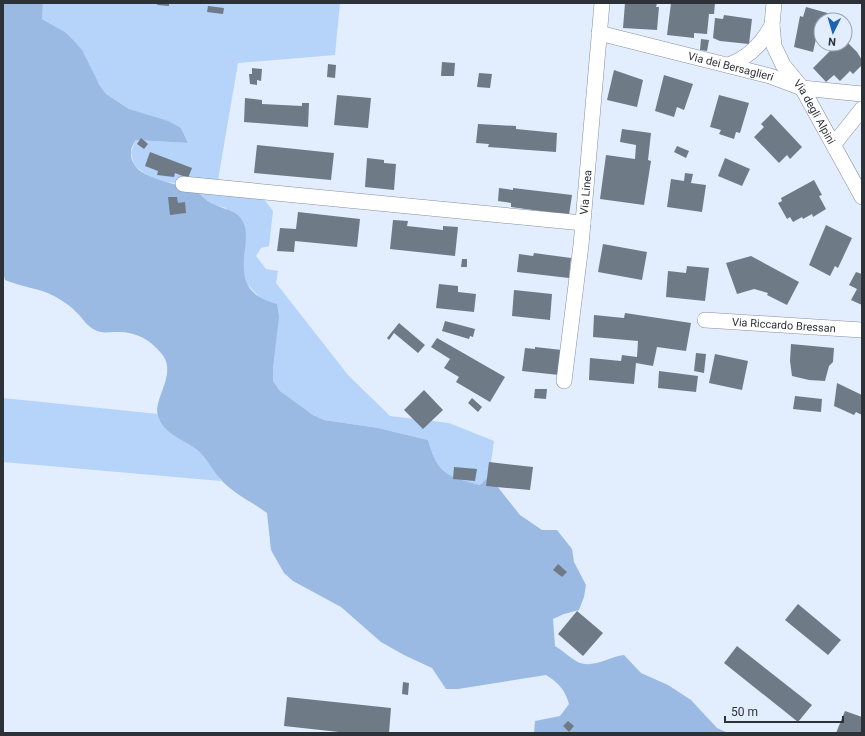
<svg xmlns="http://www.w3.org/2000/svg" width="865" height="736" font-family="Roboto,sans-serif">
	<style>
		.green { fill: #b6d3f9 }
		.forest { fill: #9abae3 }
		.building { fill: #6f7a87 }
		.lines { fill: none; stroke-linecap: round; stroke-linejoin: round }
		.street-casing { stroke: #858f9e; stroke-width: 16 }
		.street { stroke: #fff; stroke-width: 15 }
		.labels { text-anchor: middle; dominant-baseline: central; stroke-width: 4; stroke-linejoin: round; paint-order: stroke }
		.street-label { font-size: 11px; fill: #2d3238; stroke: #e2eefe }
	</style>
	<rect width="100%" height="100%" fill="#e2eefe"/>
	<g class="green">
		<path d="M 43,3 L 340,3 L 335,55 L 238,63 L 218,180 L 263,198 L 273,211 L 269,246 L 261,248 L 256,256 L 266,269 L 278,271 L 276,283 L 348,375 L 390,416 L 449,423 L 494,441 L 489,476 L 480,485 C 447,476 438,475 428,440 L 378,428 L 324,420 L 313,415 L 280,391 L 273,381 L 273,367 L 263,301 L 246,283 L 243,270 L 245,249 L 226,208 L 214,205 L 193,190 L 179,184 L 155,180 L 144,173 L 134,165 L 131,152 L 136,140 L 188,143 L 181,128 L 129,109 L 106,94 L 65,32 L 42,19 Z"/>
		<path d="M 3,398 L 158,414 C 168,438 177,435 196,449 C 205,455 215,471 221,481 L 3,462 Z"/>
	</g>
	<path class="forest" d="M 3,3 L 43,3 L 42,19 L 65,32 L 74,41 L 82,50 L 99,84 L 106,94 L 129,109 L 168,121 L 181,128 L 188,143 L 136,140 C 134,143 131,148 131,151 C 128,179 174,182 191,189 C 199,192 205,200 213,204 C 221,208 228,209 235,213 C 266,233 214,288 277,304 L 279,317 L 273,367 L 273,381 L 280,391 L 313,415 L 324,420 L 378,428 L 428,440 C 438,475 447,476 480,485 L 489,476 L 520,515 L 542,530 L 557,530 L 572,549 L 574,562 L 586,585 L 584,597 L 579,610 L 564,614 L 553,619 L 555,646 C 562,650 569,657 576,661 C 591,670 608,657 624,655 L 641,673 L 668,685 L 691,700 L 717,728 L 728,733 L 534,733 L 535,721 L 560,716 L 569,704 C 565,690 559,683 546,675 L 458,689 L 446,689 L 432,668 L 404,655 L 381,642 L 341,607 L 293,581 L 284,573 L 271,550 L 267,513 C 252,502 236,495 223,482 C 213,472 207,457 196,449 C 181,438 165,435 158,416 C 152,399 179,373 161,353 C 150,339 134,331 116,332 C 107,332 102,334 93,329 C 86,325 82,317 76,312 C 71,306 61,300 54,296 C 39,288 21,287 5,280 L 3,272 Z"/>
	<g class="building">
		<polygon points="158,3 169,3 169,6 157,5"/>
		<polygon points="625,3 657,3 656,7 659,7 657,30 623,28"/>
		<polygon points="671,3 715,3 714,14 709,14 707,34 694,33 694,38 667,35"/>
		<polygon points="208,6 224,8 223,14 207,12"/>
		<polygon points="806,7 838,16 836,20 821,20 821,41 816,39 813,52 794,47 800,16 803,17"/>
		<polygon points="724,15 752,19 749,44 720,41 713,38 715,18 723,19"/>
		<polygon points="701,39 709,40 707,51 700,50"/>
		<polygon points="845,40 857,52 862,60 862,65 853,74 850,71 840,81 834,75 826,82 813,68 837,44 845,44"/>
		<polygon points="442,62 455,63 454,76 441,76"/>
		<polygon points="328,64 336,65 335,78 327,77"/>
		<polygon points="252,68 262,69 261,81 257,80 257,85 250,84 249,74 252,74"/>
		<polygon points="614,70 643,80 637,107 607,100"/>
		<polygon points="479,73 492,74 490,88 477,87"/>
		<polygon points="664,75 693,84 684,110 677,107 674,117 655,111"/>
		<polygon points="337,95 371,98 368,128 334,125"/>
		<polygon points="719,95 749,103 740,133 736,132 734,139 719,134 721,130 710,127"/>
		<polygon points="245,98 262,100 262,104 302,106 302,103 309,103 308,127 244,122"/>
		<polygon points="771,114 802,147 790,159 787,155 779,163 754,137 764,127 761,124"/>
		<polygon points="478,124 516,126 516,129 557,133 556,152 488,147 489,144 476,143"/>
		<polygon points="622,129 651,133 648,160 651,161 644,205 600,199 606,155 635,159 636,145 620,142"/>
		<polygon points="141,138 148,144 144,149 137,144"/>
		<polygon points="257,145 334,153 331,180 254,173"/>
		<polygon points="677,146 689,151 686,158 674,152"/>
		<polygon points="150,152 192,168 188,178 175,173 174,177 157,175 158,171 145,166"/>
		<polygon points="367,158 384,160 384,163 396,164 394,190 365,187"/>
		<polygon points="725,158 750,169 742,186 718,176"/>
		<polygon points="685,173 693,174 691,183 706,185 702,212 667,207 671,179 684,181"/>
		<polygon points="814,180 822,195 819,196 826,209 813,217 812,214 803,219 802,217 793,222 790,217 787,219 778,203 782,201 781,198"/>
		<polygon points="499,188 513,190 513,188 572,195 569,215 511,207 511,203 498,201"/>
		<polygon points="168,197 177,197 178,203 185,202 186,213 170,215"/>
		<polygon points="298,212 360,219 357,247 295,241 294,252 277,251 280,228 296,229"/>
		<polygon points="393,220 408,221 407,226 443,230 443,226 458,227 455,256 390,249"/>
		<polygon points="826,225 852,238 838,268 835,266 830,276 809,265"/>
		<polygon points="603,244 647,252 642,280 598,272"/>
		<polygon points="534,253 571,258 569,278 517,272 519,254 533,256"/>
		<polygon points="751,256 799,282 787,305 767,295 768,293 754,289 737,294 726,263"/>
		<polygon points="462,259 467,259 467,267 461,267"/>
		<polygon points="687,266 709,268 705,301 666,297 668,271 686,273"/>
		<polygon points="856,272 862,274 862,305 851,300 857,289 849,285"/>
		<polygon points="439,284 458,286 458,292 476,294 474,312 436,308"/>
		<polygon points="514,290 552,294 550,320 512,316"/>
		<polygon points="625,313 691,323 686,351 657,347 653,366 636,363 634,384 589,380 590,358 621,361 622,355 637,357 638,341 593,337 594,315 624,318"/>
		<polygon points="445,321 475,329 473,337 470,336 469,339 442,331"/>
		<polygon points="399,323 425,345 418,353 394,333 389,340 387,338"/>
		<polygon points="437,338 505,377 490,402 456,382 459,377 444,368 450,359 431,347"/>
		<polygon points="791,344 834,348 833,362 829,366 825,381 809,380 792,376 790,361"/>
		<polygon points="535,347 562,350 559,375 522,371 525,348 535,349"/>
		<polygon points="696,353 706,354 704,373 694,371"/>
		<polygon points="715,354 748,361 742,390 709,383"/>
		<polygon points="659,371 698,376 696,392 658,388"/>
		<polygon points="837,383 862,395 862,415 856,412 854,415 834,406"/>
		<polygon points="535,389 547,389 546,399 534,398"/>
		<polygon points="424,390 443,410 423,429 404,410"/>
		<polygon points="795,396 822,399 821,412 793,409"/>
		<polygon points="472,398 482,407 478,412 468,403"/>
		<polygon points="489,462 533,467 530,490 486,486"/>
		<polygon points="454,467 477,469 475,481 453,479"/>
		<polygon points="558,564 567,572 562,577 553,570"/>
		<polygon points="798,604 841,640 828,655 785,620"/>
		<polygon points="577,611 603,633 583,656 558,634"/>
		<polygon points="737,646 812,705 798,722 724,663"/>
		<polygon points="403,682 409,683 408,695 402,694"/>
		<polygon points="287,697 391,708 389,733 348,733 284,726"/>
		<polygon points="845,711 862,717 862,733 836,733"/>
		<polygon points="568,721 574,726 569,732 563,726"/>
	</g>
	<g class="lines">
		<g class="street-casing">
			<g id="street">
				<path id="s1" d="M 774,3 L 772,25 L 774,46 L 783,65 L 802,88 L 862,197"/>
				<path id="s2" d="M 599,33 L 770,76 L 802,88 L 862,94"/>
				<path d="M 728,65 C 749,58 762,44 772,25"/>
				<polyline points="834,144 862,109"/>
				<polyline points="183,184 583,223"/>
				<path id="s3" d="M 705,320 L 862,330"/>
				<path id="s4" d="M 564,381 L 581,245 L 602,3"/>
			</g>
		</g>
		<use href="#street" class="street"/>
	</g>
	<g class="labels">
		<g class="street-label">
			<text stroke="none"><textPath href="#s2" startOffset="136">Via dei Bersaglieri</textPath></text>
			<text stroke="none"><textPath href="#s1" startOffset="121">Via degli Alpini</textPath></text>
			<text stroke="none"><textPath href="#s4" startOffset="190">Via Linea</textPath></text>
			<text stroke="none"><textPath href="#s3" startOffset="79">Via Riccardo Bressan</textPath></text>
		</g>
	</g>
	<rect width="865" height="736" fill="none" stroke="#2d3238" stroke-width="8"/>
	<g transform="translate(833 32) rotate(185)"><circle r="19" fill="#e2eefe" stroke="#9aa3af"/>
	<path d="M0-3L7 15L0 10L-7 15Z" fill="#1d63b3"/>
	<text y="-6" font-size="11" font-weight="bold" text-anchor="middle" fill="#2d3238">N</text>
	</g>
	<path d="M725 716v6h118v-6" fill="none" stroke="#2d3238" stroke-width="2"/>
	<text x="731" y="716" font-size="12" fill="#2d3238" stroke="#e2eefe" stroke-width="3" paint-order="stroke">50 m</text>
</svg>
